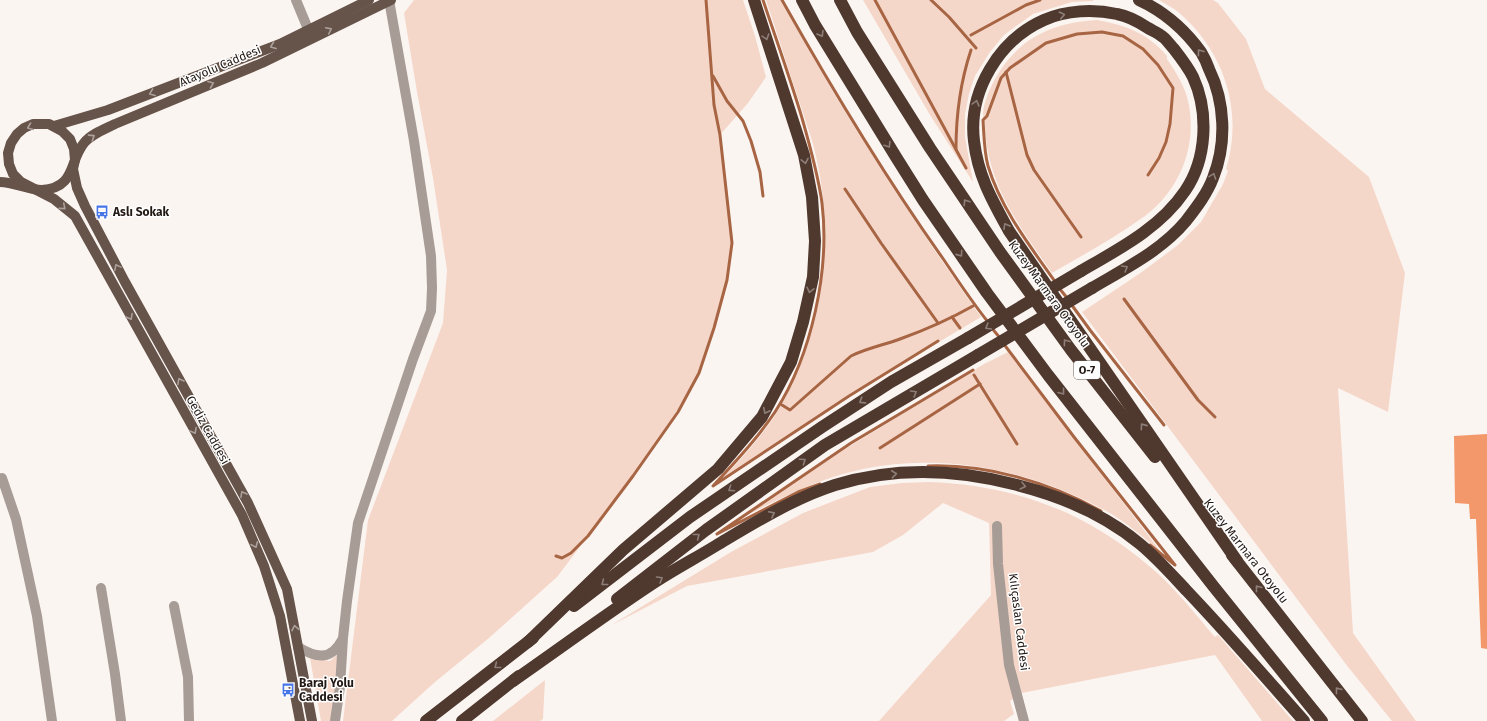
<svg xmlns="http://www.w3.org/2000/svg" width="1487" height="721" font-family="'Fira Sans',sans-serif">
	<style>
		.green { fill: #f5d7c9 }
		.forest { fill: #f3986a }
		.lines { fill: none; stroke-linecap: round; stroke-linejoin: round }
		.stream { stroke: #a76544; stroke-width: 3 }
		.minor { stroke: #a89c96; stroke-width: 10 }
		.major { stroke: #665349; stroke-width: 10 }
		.highway { stroke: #4f392f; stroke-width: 12 }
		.highway-bridge { stroke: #4f392f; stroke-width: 12 }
		.oneway { stroke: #8d7e78 }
		.oneway2 { stroke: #aba09b }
		.labels { text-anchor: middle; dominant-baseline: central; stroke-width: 3; stroke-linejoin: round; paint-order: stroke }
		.shield { fill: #fff; stroke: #655e5b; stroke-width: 1 }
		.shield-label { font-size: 11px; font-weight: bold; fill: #231915 }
		.street-label { font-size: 12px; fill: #231915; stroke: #fff }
		.poi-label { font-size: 12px; font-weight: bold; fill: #231915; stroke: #fff; text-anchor: start }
	</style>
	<rect width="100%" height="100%" fill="#fbf5f2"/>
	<g class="green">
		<polygon points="414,0 743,0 755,36 766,77 748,103 720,135 732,243 729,266 718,313 699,373 663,434 614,502 557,577 489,638 435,682 392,721 343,721 368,520 443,323 447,270 433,178 417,92 404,13"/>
		<path d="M 766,0 L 781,0 C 840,110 909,215 981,317 L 939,342 L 937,340 L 849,394 L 721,479 C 741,460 759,439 774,417 C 825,337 837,234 813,144 C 808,128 803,113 798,98 C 787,65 777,33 766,0 Z"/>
		<polygon points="863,0 1093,0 1093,1 1072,2 1033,14 1004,35 990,52 975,76 969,94 965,114 965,137 973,182 930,115"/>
		<path d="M 1159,0 L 1213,0 L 1218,3 L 1246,39 L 1265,89 L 1369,177 L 1405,273 L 1388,412 L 1338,388 L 1353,633 L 1416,721 L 1392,721 L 1348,667 L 1082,312 L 1139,274 L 1178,245 L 1201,222 L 1223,184 L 1228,171 L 1226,169 C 1244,111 1224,50 1177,11 C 1172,7 1165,4 1159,0 Z"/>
		<path d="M 1097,20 C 1125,25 1148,33 1167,56 L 1167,59 C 1175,71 1183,83 1187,97 C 1199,141 1182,188 1145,216 C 1116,237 1083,255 1052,273 C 1020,227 987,185 985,126 C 985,122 983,118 983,114 C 984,97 997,73 1008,60 C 1031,32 1062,22 1097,20 Z"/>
		<path d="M 1008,352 L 1161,552 C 1144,538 1126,522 1106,511 C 1027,467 930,449 843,474 C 808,484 776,501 743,517 L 842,451 L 984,364 Z"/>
		<path d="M 929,482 C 1013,485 1085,511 1149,566 C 1174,586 1194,613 1215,637 L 1218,635 L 1293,721 L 1262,721 L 1215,655 L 1022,693 L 1010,701 L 1014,714 L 1004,721 L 879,721 L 991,595 L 989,523 L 943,503 L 903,535 L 873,552 L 687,586 L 610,626 L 731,552 L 803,513 L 870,487 L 902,483 Z"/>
		<polygon points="339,653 331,721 321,721 310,658 330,661"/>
		<polygon points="545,680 543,719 540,721 493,721"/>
	</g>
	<polygon class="forest" points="1487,434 1487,649 1481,648 1476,519 1470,519 1469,504 1455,503 1454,436"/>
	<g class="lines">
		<g class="stream">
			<path d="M 763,0 C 776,39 790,78 802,118 C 810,146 818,174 822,203 C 830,270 812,355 775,412 C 757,439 735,462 713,486 L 849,396 L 938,341"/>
			<path d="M 782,0 C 832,89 885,177 944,260 C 958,281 972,302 988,322"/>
			<polyline points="875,0 966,168"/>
			<polyline points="931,0 949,17 976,48"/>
			<polyline points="971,35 1026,5 1040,0"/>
			<polyline points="1006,72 1027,155 1034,170 1081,237"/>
			<polyline points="713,76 727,101 743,121 751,141 760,172 763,196"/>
			<path d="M 956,149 C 956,115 960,83 971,50"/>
			<polyline points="845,189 881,243 938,323"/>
			<path d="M 1056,283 C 1030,246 1001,209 988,166 C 984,151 984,135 983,120 L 987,116 L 1001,78 L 1010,68 L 1046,43 L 1077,34 L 1102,32 L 1123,36 L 1143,49 L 1158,65 L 1173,88 L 1170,124 L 1166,142 L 1159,158 L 1148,175"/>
			<polyline points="1059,288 1068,299"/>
			<polyline points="1124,299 1198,400 1215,417"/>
			<polyline points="1071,304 1090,330 1164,425"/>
			<polyline points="952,317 960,328"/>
			<polyline points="991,327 1000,338"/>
			<polyline points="1003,343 1074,437 1175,565 1150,545"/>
			<polyline points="974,375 1017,444"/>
			<path d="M 782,405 L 790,410 L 851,356 C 867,348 884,345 900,339 C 925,330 950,319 973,306"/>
			<polyline points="880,448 980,384"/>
			<path d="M 928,466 C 987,464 1049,482 1101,511"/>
			<polyline points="820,484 798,492 717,534 851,443 973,370"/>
			<polyline points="556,556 562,558 571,553 588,536 633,476 678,412 699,373 714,328 727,280 732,243 720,135 714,105 706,0"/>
		</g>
		<g class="minor">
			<polyline points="296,0 308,29"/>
			<polyline points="2,478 16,519 37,616 52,721"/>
			<polyline points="997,526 998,564 1009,665 1024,721"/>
			<polyline points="101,588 115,674 121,721"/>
			<polyline points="174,606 188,677 189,721"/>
			<path d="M 298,647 C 316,658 331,661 342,640"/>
			<polyline points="335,721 340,687 343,638 347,601 358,523 413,359 431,311 432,288 431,256 414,141 389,0"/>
		</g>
		<g class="major">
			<polyline points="54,126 108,110 280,44 369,0"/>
			<path d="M 0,182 C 14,182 28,190 42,190 C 76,188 69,161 84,143 C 91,134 105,129 115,124 L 262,63 L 391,0"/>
			<polyline points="300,721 280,616 264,566 242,515 75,216 54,199 21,182 13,174 9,164 8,153 11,143 17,134 24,128 33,124 49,124 62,131 70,139 74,149 75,160 73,169 77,188 85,206 125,282 248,503 287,589 312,721"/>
		</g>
		<g class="highway">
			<polyline points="802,0 815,25 896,157 923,200 987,293 1048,375 1214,587 1322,721"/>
			<polyline points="840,0 857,32 930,148 1000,252 1071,350 1155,457"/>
			<path d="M 1081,271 C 1119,249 1160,228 1185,191 C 1207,159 1209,112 1193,77 C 1188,67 1181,58 1174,49 C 1170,45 1167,40 1163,37 C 1158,33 1153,31 1148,28 C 1139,22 1128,16 1117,14 C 1094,9 1066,10 1044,20 C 999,40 968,91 974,141 C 978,176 992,200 1009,231 L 1237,561"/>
			<path d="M 1092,288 C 1124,269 1161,251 1186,221 C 1196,208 1207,194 1213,178 C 1227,143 1225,102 1209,69 C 1207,63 1204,57 1201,52 C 1185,30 1163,11 1139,0"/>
			<polyline points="1232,555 1362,721"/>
			<polyline points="617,599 706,530 825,445 978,355"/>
			<polyline points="574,606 690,517 822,427 891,382 968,338"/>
			<polyline points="528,642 623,550 718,469 762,417 791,362 803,322 813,277 815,241 812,197 804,155 754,0"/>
			<path d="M 513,681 C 559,649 605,615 652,584 C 673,570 696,558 717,545 C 754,523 794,498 835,485 C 893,467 955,469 1013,484 C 1058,495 1104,514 1140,544 C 1157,558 1172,575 1187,591 C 1227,633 1265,677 1304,721"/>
			<polyline points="426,721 533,638"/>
			<polyline points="462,721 519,676"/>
		</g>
		<g class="highway-bridge">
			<polyline points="968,338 1081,271"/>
			<polyline points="978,355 1092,288"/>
		</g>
	</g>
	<defs><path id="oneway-chevron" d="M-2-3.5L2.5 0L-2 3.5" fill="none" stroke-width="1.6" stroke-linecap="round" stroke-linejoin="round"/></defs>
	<g class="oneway">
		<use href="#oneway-chevron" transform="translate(1062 15) rotate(-13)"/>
		<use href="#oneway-chevron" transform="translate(821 34) rotate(59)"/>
		<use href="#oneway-chevron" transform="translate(766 37) rotate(72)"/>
		<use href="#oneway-chevron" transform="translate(1200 52) rotate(-126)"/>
		<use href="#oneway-chevron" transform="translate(976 103) rotate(-75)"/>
		<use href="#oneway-chevron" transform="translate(888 145) rotate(58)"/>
		<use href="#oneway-chevron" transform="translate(805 161) rotate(78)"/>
		<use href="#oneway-chevron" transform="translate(1213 176) rotate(-70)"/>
		<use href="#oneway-chevron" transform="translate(966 202) rotate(-124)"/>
		<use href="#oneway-chevron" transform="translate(1006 226) rotate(-119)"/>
		<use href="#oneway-chevron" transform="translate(960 254) rotate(55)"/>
		<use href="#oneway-chevron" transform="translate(1125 268) rotate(-31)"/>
		<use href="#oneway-chevron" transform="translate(810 290) rotate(103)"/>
		<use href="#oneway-chevron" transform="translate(988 327) rotate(149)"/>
		<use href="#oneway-chevron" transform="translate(1066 342) rotate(-126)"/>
		<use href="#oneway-chevron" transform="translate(1062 392) rotate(52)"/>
		<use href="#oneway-chevron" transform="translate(914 393) rotate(-31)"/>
		<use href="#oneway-chevron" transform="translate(862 401) rotate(147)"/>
		<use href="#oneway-chevron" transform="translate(766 411) rotate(117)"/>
		<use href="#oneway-chevron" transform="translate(1143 426) rotate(-125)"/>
		<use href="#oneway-chevron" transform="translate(803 461) rotate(-35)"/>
		<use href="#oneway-chevron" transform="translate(894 474) rotate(-6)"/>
		<use href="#oneway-chevron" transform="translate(1023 486) rotate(14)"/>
		<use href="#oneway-chevron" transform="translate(731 489) rotate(146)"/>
		<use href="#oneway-chevron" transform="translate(772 514) rotate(-27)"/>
		<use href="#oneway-chevron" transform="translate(697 536) rotate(-38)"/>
		<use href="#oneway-chevron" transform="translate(660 579) rotate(-31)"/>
		<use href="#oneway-chevron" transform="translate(604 583) rotate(142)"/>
		<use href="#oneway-chevron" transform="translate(1258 588) rotate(-128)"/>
		<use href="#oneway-chevron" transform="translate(497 666) rotate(142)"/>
		<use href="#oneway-chevron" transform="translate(1338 690) rotate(-128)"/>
	</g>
	<g class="oneway2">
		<use href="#oneway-chevron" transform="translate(329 30) rotate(-26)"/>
		<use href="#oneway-chevron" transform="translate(273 46) rotate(159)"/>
		<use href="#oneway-chevron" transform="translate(211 84) rotate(-22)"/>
		<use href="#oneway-chevron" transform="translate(152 93) rotate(159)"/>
		<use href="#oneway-chevron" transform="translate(30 127) rotate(159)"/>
		<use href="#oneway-chevron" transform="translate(92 137) rotate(-33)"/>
		<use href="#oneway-chevron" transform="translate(63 207) rotate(40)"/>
		<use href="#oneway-chevron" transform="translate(117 267) rotate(-118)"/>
		<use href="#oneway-chevron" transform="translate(130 317) rotate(61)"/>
		<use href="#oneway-chevron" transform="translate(180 381) rotate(-119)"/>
		<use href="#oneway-chevron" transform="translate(194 431) rotate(61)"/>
		<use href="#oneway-chevron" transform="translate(243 494) rotate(-119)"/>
		<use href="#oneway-chevron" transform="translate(255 545) rotate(67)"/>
		<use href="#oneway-chevron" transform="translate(295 628) rotate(-101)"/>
	</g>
	<defs>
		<g id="bus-bare" transform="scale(1.08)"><path d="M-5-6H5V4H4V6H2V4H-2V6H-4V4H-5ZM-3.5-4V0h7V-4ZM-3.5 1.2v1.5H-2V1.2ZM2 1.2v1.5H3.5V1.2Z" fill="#4675e7" stroke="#fff" stroke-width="2.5" paint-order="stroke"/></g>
	</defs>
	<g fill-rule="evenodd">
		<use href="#bus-bare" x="102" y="212"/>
		<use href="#bus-bare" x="288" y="690"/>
	</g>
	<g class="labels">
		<rect class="shield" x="1074" y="361" width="26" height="18" rx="3"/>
		<g class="shield-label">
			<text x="1087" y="370">O-7</text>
		</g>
		<g class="street-label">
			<text transform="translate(220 66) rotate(-23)">Atayolu Caddesi</text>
			<text transform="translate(1049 294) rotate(54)">Kuzey Marmara Otoyolu</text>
			<text transform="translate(208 430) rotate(61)">Gediz Caddesi</text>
			<text transform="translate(1246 551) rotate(52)">Kuzey Marmara Otoyolu</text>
			<text transform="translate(1019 622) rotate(83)">Kılıçaslan Caddesi</text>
		</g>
		<g class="poi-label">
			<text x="113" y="212">Aslı Sokak</text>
			<text x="299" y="683">Baraj Yolu<tspan x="299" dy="14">Caddesi</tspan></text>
		</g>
	</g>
</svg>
